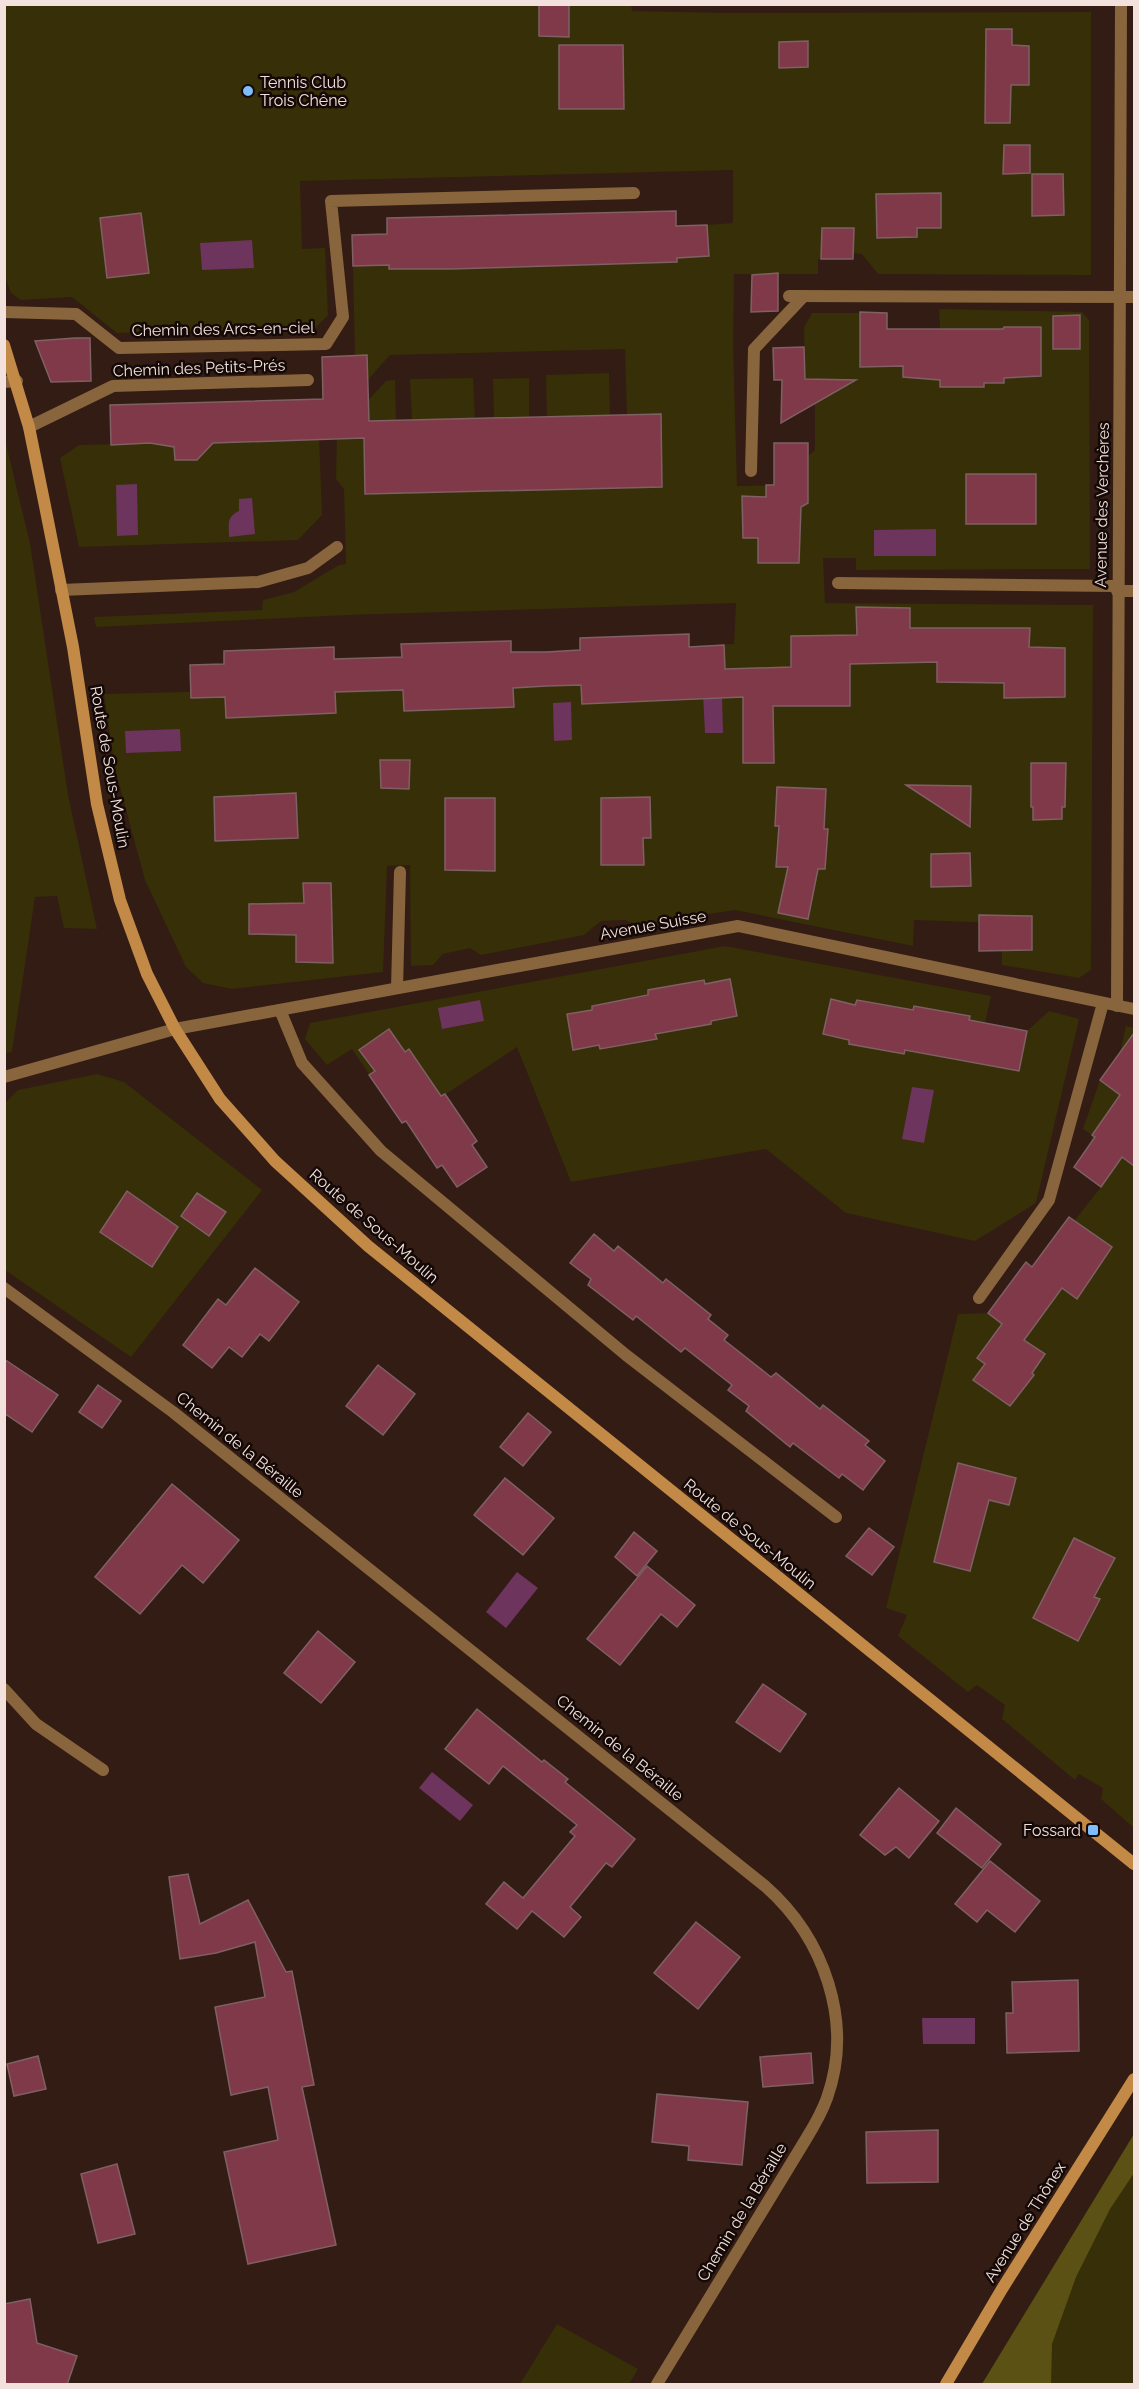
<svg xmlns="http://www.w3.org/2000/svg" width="1139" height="2389" font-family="Raleway,sans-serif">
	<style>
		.green { fill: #362f07 }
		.forest { fill: #5c5114 }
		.water { fill: #6d345e }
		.building { fill: #803948; stroke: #7e6065; stroke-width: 1.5 }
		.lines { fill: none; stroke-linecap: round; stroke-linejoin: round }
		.lane { stroke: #88653d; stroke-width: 12 }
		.street { stroke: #88653d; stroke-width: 12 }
		.secondary { stroke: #c28947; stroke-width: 12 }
		.poi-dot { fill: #7fbdfa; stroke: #140906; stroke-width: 2 }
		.labels { text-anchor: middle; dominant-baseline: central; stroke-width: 5; stroke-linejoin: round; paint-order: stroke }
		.poi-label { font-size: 16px; fill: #f2e1dc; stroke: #140906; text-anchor: start }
		.street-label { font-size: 16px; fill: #f2e1dc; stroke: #140906 }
	</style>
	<rect width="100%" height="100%" fill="#331c14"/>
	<g class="green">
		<polygon points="631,4 632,11 726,13 1091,12 1091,275 878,274 862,254 853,253 853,259 818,259 818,274 734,274 733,346 737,486 807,485 808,456 815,450 815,404 824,398 823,380 805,379 804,327 812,313 887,313 887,335 903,336 903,329 940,329 939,309 1082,312 1089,320 1090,569 856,570 856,558 823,558 825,603 1093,605 1091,970 1079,978 1002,965 1002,923 914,920 913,946 735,910 637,925 625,920 601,921 584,935 481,955 470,948 443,954 433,965 411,966 410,865 387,866 383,972 232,989 203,983 186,967 145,880 115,769 104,694 225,691 226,718 336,713 334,658 402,657 405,711 514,707 511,652 580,651 582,704 692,700 689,646 734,644 736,603 348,615 96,627 94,617 262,610 263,600 294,592 339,565 346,564 344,489 336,479 337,434 386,381 395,380 396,421 363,421 366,494 662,487 661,414 627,415 625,349 390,355 319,435 322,515 298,540 79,547 60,458 79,445 290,440 319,408 323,396 355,356 353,266 389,265 389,269 646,263 677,262 677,258 709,256 707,225 733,223 733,170 300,181 302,249 325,248 328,315 315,328 117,333 72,297 21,300 11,293 4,274 4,5"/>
		<polygon points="609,373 610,415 547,417 546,375"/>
		<polygon points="473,378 475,419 412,420 410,379"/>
		<polygon points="529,378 529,417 494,418 493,379"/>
		<polygon points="5,440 30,543 68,795 97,929 64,928 57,896 35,897 12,1052 5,1053"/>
		<polygon points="725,946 991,996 985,1023 1027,1031 1049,1011 1079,1019 1036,1203 975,1241 846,1213 766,1149 571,1182 517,1047 402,1123 352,1049 327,1065 305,1039 310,1023"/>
		<polygon points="1126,1026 1134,1028 1134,1828 1101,1799 1103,1788 1079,1774 1075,1780 1002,1719 1005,1705 977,1685 968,1692 898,1636 907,1615 886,1608 958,1314 988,1313 1006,1288 1043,1313 1044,1251 1069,1216 1075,1220 1101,1187 1074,1167 1091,1143 1092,1135 1083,1129 1100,1080 1120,1052"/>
		<polygon points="97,1074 124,1082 262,1190 131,1357 5,1270 5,1103 18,1090"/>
		<polygon points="1134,2134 1134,2384 982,2384"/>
		<polygon points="557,2324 638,2369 629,2384 520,2384"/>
	</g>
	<polygon class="forest" points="1134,2134 1134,2173 1110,2209 1076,2277 1052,2344 1051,2384 982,2384"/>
	<g class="water">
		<polygon points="252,240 254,268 202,270 200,243"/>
		<polygon points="137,484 138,535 117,536 116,485"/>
		<path d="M 252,498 L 255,534 L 229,537 C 229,524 226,517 239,511 L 239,499 Z"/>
		<polygon points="936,529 936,556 874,556 874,530"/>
		<polygon points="703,694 722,694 723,733 705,733"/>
		<polygon points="571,702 572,740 554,741 553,703"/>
		<polygon points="180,729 181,751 126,753 125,731"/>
		<polygon points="480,1000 484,1021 442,1029 438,1008"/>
		<polygon points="912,1087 934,1090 924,1143 902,1139"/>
		<polygon points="517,1572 538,1588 506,1628 486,1612"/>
		<polygon points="432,1772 473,1805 460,1821 419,1788"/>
		<polygon points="922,2018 975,2018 975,2044 923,2044"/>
	</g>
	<g class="building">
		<polygon points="539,4 569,4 569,37 539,36"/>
		<polygon points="986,29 1012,29 1012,45 1029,46 1029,85 1011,85 1010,123 985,123"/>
		<polygon points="808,41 808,67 779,68 779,42"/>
		<polygon points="559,45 623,45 624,109 559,109"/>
		<polygon points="1004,145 1030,145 1030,173 1003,174"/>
		<polygon points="1032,174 1063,174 1064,215 1032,216"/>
		<polygon points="941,193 941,228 917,228 917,237 877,238 876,194"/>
		<polygon points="676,211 676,226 707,225 709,256 677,258 677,262 646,263 451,269 389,269 389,265 353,266 352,235 387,234 387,218"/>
		<polygon points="141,213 149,273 107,278 100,218"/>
		<polygon points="822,228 854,228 853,259 821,259"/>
		<polygon points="778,273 778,311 751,312 752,275"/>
		<polygon points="860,312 887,313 887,329 1003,329 1004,327 1041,327 1041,376 1004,378 1004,383 984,383 984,387 940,387 940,380 903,377 903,366 860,367"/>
		<polygon points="1080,315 1080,349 1053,349 1053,316"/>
		<polygon points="75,338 90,338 91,381 51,382 35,341"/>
		<polygon points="804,347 805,379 856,380 781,423 782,380 774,380 773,348"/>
		<polygon points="367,355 369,421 661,414 662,487 365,494 364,438 213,443 197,460 175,460 174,447 150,443 111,445 110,405 323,399 322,357"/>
		<polygon points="774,443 808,443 808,503 801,507 799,563 758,563 758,538 743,538 742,496 766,497 766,485 774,485"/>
		<rect x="966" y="474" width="70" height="50"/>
		<polygon points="856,607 910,608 910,628 1030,628 1029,647 1065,648 1065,697 1004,698 1004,683 937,682 937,662 850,664 850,706 773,706 774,763 743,763 743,697 582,704 581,685 547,686 513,688 514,707 404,711 403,690 335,692 336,713 226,718 225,697 191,698 190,665 224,664 224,651 334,647 334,659 402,657 401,644 511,641 511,652 546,652 580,650 580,638 689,634 689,647 724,645 725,669 791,667 791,636 857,635"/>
		<polygon points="380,760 410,760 409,789 381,788"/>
		<polygon points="1031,763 1066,763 1065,807 1062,807 1062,819 1033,820 1033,807 1031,807"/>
		<polygon points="906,785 971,786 970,827"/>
		<polygon points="777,787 826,789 824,829 828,829 825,869 818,869 808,919 778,913 788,867 776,867 779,826 775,826"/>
		<polygon points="296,793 298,838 215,841 214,797"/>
		<polygon points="650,797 651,838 643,838 644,865 601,865 601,798"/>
		<polygon points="445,798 495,798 495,871 445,870"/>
		<polygon points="970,853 971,886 931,887 931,854"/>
		<polygon points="303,883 331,883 333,963 296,962 296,935 249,934 249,904 304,903"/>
		<polygon points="979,915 1032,916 1032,950 979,951"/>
		<polygon points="730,979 737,1016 711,1021 711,1024 655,1034 657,1039 600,1049 599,1045 573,1050 567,1014 592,1010 592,1006 648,995 648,990 704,980 705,984"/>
		<polygon points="831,999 855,1005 857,1000 913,1010 914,1006 970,1016 969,1020 1027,1031 1019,1071 905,1050 904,1054 849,1044 849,1040 823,1034"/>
		<polygon points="389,1029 405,1052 409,1049 441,1096 445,1094 477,1141 472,1145 487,1167 457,1187 442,1165 437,1168 406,1121 402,1123 369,1075 375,1071 359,1050"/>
		<polygon points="1134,1033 1134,1166 1122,1157 1101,1187 1074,1167 1095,1137 1092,1135 1120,1095 1100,1080"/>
		<polygon points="127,1191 178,1227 152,1267 100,1232"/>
		<polygon points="197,1193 226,1212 209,1236 181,1216"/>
		<polygon points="1069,1217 1112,1247 1077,1299 1062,1288 1024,1340 1045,1354 1032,1373 1034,1375 1010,1406 973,1380 985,1364 977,1358 1002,1324 988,1313 1026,1262 1032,1267"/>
		<polygon points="594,1234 614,1251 618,1246 663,1283 666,1279 711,1315 708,1319 728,1335 724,1340 771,1377 776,1373 820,1409 823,1405 869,1441 865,1445 885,1461 863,1490 842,1474 839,1478 793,1443 790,1447 746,1411 749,1406 728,1390 732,1385 685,1348 681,1352 636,1316 633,1320 588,1285 591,1279 570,1263"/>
		<polygon points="255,1268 299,1302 269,1341 260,1334 242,1357 229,1347 212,1368 183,1345 218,1299 226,1305"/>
		<polygon points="4,1359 58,1395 32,1432 4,1413"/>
		<polygon points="378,1365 415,1394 383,1435 346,1406"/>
		<polygon points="98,1385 121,1401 102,1428 79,1412"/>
		<polygon points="528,1413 551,1432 523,1466 500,1447"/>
		<polygon points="958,1463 1016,1478 1009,1505 989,1500 970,1571 934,1562"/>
		<polygon points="505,1478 554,1518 523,1555 474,1515"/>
		<polygon points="172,1484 239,1540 203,1583 182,1565 140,1614 95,1577"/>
		<polygon points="869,1528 894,1547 872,1575 846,1556"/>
		<polygon points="634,1532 657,1551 637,1576 615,1557"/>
		<polygon points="1074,1538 1115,1558 1094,1597 1100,1599 1078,1641 1033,1618"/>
		<polygon points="647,1566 695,1605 677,1627 661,1614 620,1665 587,1639"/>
		<polygon points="318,1631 355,1662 321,1703 284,1673"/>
		<polygon points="763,1684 806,1714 780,1752 736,1722"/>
		<polygon points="477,1709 542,1762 544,1760 568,1779 565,1782 635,1839 612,1867 606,1863 570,1907 581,1917 564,1937 532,1911 517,1929 486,1904 504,1882 523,1898 575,1836 570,1832 577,1825 503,1766 489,1784 445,1749"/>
		<polygon points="899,1788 939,1821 909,1858 896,1847 885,1855 860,1835"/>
		<polygon points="956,1808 1001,1844 982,1868 937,1833"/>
		<polygon points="990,1861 1040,1901 1015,1932 987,1910 977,1922 955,1904"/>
		<polygon points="188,1874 200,1924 248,1900 286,1972 292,1971 314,2085 302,2087 336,2245 248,2264 224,2152 278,2140 268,2087 231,2095 215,2007 265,1997 255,1942 216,1953 180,1959 169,1877"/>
		<polygon points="696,1922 740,1957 698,2009 654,1973"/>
		<polygon points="1078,1980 1079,2051 1007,2053 1006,2013 1013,2013 1012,1982"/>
		<polygon points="811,2053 813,2083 763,2087 760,2057"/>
		<polygon points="38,2056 46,2089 14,2096 7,2064"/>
		<polygon points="657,2094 748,2102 742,2165 688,2160 689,2146 652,2142"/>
		<polygon points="938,2130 938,2182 867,2183 866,2132"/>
		<polygon points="117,2164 135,2234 98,2243 81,2174"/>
		<polygon points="30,2299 37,2343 77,2356 67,2385 4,2385 4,2304"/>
	</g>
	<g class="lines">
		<g class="lane">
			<polyline points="789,296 1134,297"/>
			<polyline points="4,312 76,314 119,348 326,344 343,317 331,201 634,193"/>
			<polyline points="4,382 17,381"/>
			<polyline points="29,427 113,386 308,380"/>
			<polyline points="751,471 754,349 804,296"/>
			<polyline points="838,583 1117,586"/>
			<polyline points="61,590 258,582 308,568 337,547"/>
			<polyline points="1117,591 1134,591"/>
			<polyline points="397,988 400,872"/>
			<polyline points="280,1010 302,1063 381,1151 626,1355 836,1517"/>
			<polyline points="979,1298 1049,1200 1103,1003"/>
			<polyline points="4,1689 36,1724 103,1770"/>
		</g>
		<g class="street">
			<path d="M 1117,1006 C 1117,672 1121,338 1121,4"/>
			<polyline points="4,1077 175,1029 738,926 1134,1009"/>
			<path d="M 4,1288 L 173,1412 L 765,1886 C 824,1938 854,2022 827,2098 C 822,2112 814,2126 806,2139 L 657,2384"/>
		</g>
		<g class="secondary">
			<polyline points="4,345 29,427 45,506 73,647 97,804 120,900 147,974 175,1029 220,1099 275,1161 368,1246 1134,1864"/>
			<polyline points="946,2384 1002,2289 1134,2079"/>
		</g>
	</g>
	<g class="poi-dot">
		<circle cx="248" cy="91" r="6"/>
		<rect x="1087" y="1824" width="12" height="12" rx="3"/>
	</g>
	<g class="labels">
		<g class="poi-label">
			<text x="260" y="82">Tennis Club<tspan x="260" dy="18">Trois Chêne</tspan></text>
			<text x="1081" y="1830" text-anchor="end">Fossard</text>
		</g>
		<g class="street-label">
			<text transform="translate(223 329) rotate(-1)">Chemin des Arcs-en-ciel</text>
			<text transform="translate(199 368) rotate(-2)">Chemin des Petits-Prés</text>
			<text transform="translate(1102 505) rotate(-89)">Avenue des Verchères</text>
			<text transform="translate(110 767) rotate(80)">Route de Sous-Moulin</text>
			<text transform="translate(653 925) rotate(-10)">Avenue Suisse</text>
			<text transform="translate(374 1226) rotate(41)">Route de Sous-Moulin</text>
			<text transform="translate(240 1445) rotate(39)">Chemin de la Béraille</text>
			<text transform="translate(750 1534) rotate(39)">Route de Sous-Moulin</text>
			<text transform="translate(620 1748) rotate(39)">Chemin de la Béraille</text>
			<text transform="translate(742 2212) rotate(-59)">Chemin de la Béraille</text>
			<text transform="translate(1025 2222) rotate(-58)">Avenue de Thônex</text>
		</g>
	</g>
	<rect width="1139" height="2389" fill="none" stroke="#f2e1dc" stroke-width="12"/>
</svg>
